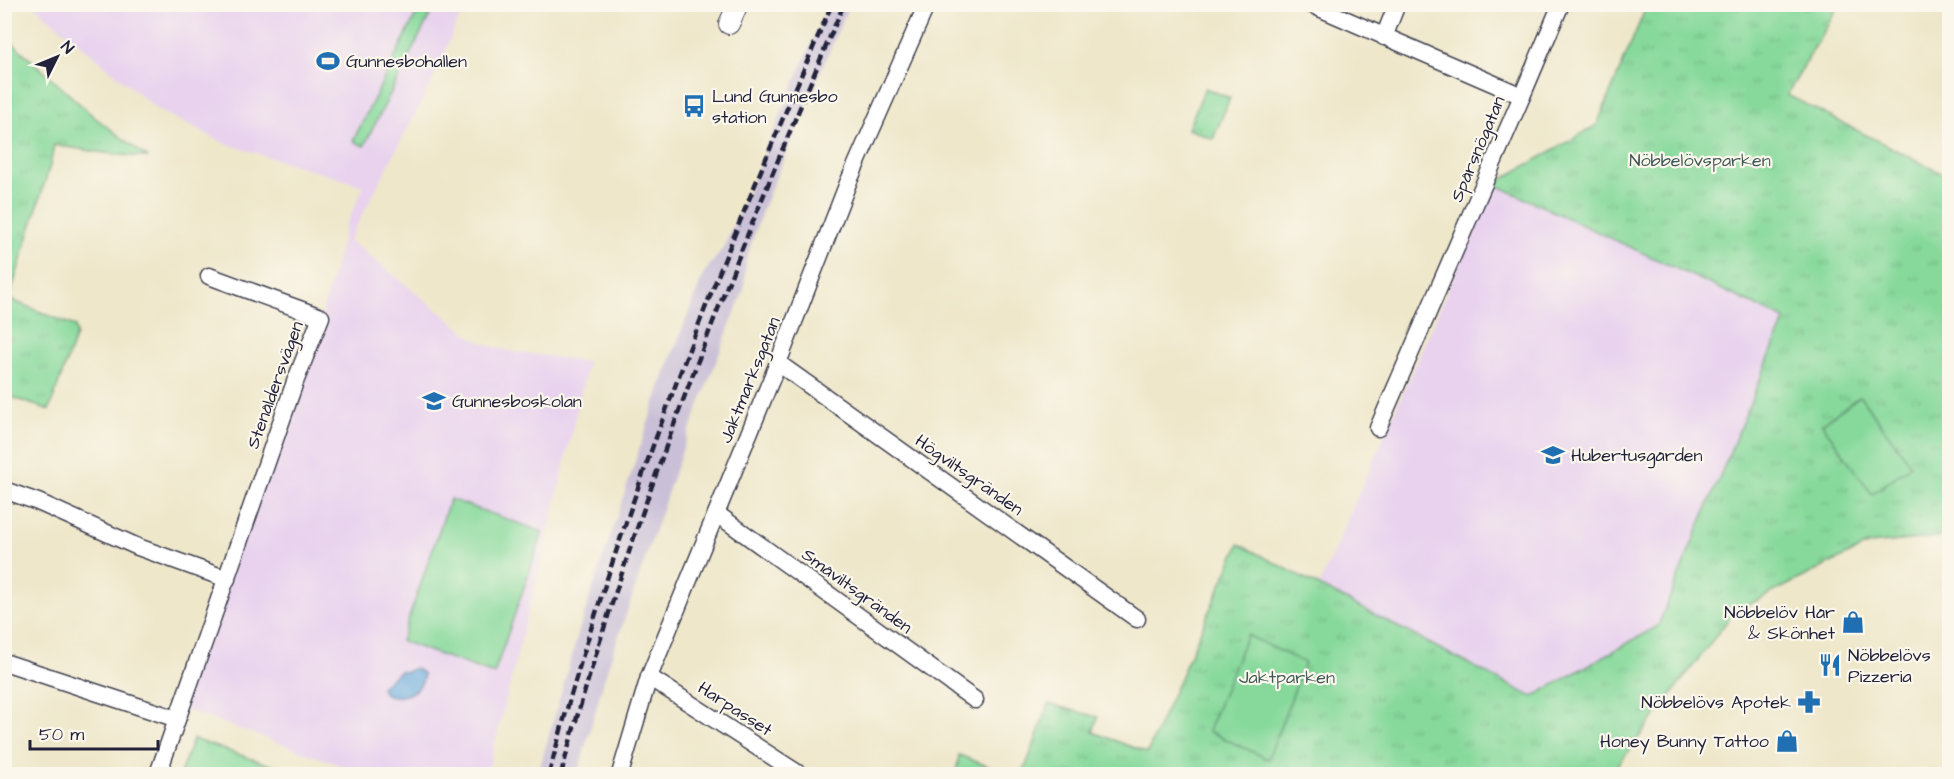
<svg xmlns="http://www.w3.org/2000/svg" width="1954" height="779" font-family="'Architects Daughter',sans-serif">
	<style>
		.built { fill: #e8d2ee }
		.industrial { fill: #c9bfd7 }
		.park { fill: url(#park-tufts); stroke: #547e6b; stroke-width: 1.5 }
		.pitch { fill: #87d99b; stroke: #547e6b; stroke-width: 1.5 }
		.water { fill: #6babde; stroke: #46668c; stroke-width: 1.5 }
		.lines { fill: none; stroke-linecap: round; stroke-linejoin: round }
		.minor-casing { stroke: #414050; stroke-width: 19 }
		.tertiary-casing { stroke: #414050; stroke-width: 22 }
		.minor { stroke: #fff; stroke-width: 16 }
		.tertiary { stroke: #fff; stroke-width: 20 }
		.rail { stroke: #22223b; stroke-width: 4.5; stroke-dasharray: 9 4.5; stroke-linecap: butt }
		.labels { text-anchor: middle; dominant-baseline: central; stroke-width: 4.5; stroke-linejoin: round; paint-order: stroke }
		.poi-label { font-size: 18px; fill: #22223b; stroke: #fbf7ec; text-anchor: start }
		.street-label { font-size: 18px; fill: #22223b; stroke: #fbf7ec }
		.park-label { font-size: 18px; fill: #405958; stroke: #fbf7ec }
	</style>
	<defs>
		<pattern id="park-tufts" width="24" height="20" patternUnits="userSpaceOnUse" patternTransform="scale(1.5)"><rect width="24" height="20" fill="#87d99b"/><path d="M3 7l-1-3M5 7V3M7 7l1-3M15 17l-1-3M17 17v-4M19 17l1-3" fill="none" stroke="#74ba86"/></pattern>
	</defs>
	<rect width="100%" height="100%" fill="#fbf7ec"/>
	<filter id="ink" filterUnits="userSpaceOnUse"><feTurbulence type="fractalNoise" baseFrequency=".0167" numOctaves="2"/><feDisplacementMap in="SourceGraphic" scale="12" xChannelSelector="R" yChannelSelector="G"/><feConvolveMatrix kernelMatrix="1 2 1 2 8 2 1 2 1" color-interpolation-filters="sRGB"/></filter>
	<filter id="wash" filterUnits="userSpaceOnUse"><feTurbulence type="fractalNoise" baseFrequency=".008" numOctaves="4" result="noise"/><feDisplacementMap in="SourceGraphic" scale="24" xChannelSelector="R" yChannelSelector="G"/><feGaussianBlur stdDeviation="1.35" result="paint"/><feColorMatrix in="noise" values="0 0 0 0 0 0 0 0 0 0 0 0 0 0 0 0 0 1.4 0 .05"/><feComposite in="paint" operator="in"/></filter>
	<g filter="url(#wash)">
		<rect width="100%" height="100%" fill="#eee7ca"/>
		<g class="built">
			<polygon points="33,5 467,5 455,27 433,80 349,240 474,339 493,347 509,351 588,362 548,534 487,774 365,774 181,708 321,317 346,225 364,186 226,144 158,110"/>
			<polygon points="1494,184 1785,319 1658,626 1529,699 1317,590"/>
		</g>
		<polygon class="industrial" points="828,5 849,5 763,208 746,260 744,289 683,448 605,676 578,774 538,774 580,627 661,384 704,273 724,247"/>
		<g class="park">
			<polygon points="1647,5 1839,5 1787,95 1949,177 1949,536 1869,544 1734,612 1611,774 1023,774 1049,704 1098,717 1093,732 1147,753 1239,544 1532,697 1658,626 1785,319 1494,184 1597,125"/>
			<polygon points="5,36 93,116 147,157 118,155 54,145 51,162 9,299 75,326 76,335 49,410 5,395"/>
			<polygon points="1205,88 1230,98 1213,139 1188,129"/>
			<polygon points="959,755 1008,774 956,774"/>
		</g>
		<g class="pitch">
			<polygon points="421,5 433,9 364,146 353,141"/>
			<polygon points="1860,396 1911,465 1872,494 1822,424"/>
			<polygon points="450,499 543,532 494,674 401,641"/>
			<polygon points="1247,635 1305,663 1268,759 1208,731"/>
			<polygon points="193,739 297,774 180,774"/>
		</g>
		<path class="water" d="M 414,668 L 423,673 C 427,694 386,706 381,687 L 400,671 L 407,672 Z"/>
	</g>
	<g filter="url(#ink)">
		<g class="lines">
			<g class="minor-casing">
				<g id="minor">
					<polyline points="1310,4 1522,96 1378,428"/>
					<polyline points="1384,37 1397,4"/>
					<polyline points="1522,96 1561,4"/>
					<polyline points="778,363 1137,619"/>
					<polyline points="4,490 38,502 138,547 227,579"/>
					<polyline points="717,514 975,700"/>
					<polyline points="4,662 177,719"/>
					<polyline points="649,677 799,774"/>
					<polyline points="158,774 295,382 321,317 209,276"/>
					<polyline points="620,774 649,677 778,363 848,183 927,4"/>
				</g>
			</g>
			<g class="tertiary-casing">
				<polyline id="tertiary" points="729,24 738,4"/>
			</g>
			<use href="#minor" class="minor"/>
			<use href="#tertiary" class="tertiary"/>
			<g class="rail">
				<path d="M 549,774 C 619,510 723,255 832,4"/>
				<path d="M 561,774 C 633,510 736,256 844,4"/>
			</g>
		</g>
	</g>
	<defs>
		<g id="stadium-bare" transform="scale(1.8)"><path d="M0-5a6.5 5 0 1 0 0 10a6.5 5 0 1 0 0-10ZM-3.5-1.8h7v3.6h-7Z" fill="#1f6fb2" stroke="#fbf7ec" stroke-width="2.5" paint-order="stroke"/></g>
		<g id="bus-bare" transform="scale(1.8)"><path d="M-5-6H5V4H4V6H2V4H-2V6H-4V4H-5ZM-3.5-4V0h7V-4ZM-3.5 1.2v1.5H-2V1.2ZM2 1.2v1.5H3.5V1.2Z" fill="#1f6fb2" stroke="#fbf7ec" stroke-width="2.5" paint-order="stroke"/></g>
		<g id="school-bare" transform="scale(1.8)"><path d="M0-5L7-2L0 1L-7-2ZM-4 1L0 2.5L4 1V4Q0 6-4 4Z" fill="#1f6fb2" stroke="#fbf7ec" stroke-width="2.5" paint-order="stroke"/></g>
		<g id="shop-bare" transform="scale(1.8)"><path d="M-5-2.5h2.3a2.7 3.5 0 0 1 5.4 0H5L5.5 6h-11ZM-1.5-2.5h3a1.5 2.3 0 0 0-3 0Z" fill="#1f6fb2" stroke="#fbf7ec" stroke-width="2.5" paint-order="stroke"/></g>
		<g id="restaurant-bare" transform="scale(1.8)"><path d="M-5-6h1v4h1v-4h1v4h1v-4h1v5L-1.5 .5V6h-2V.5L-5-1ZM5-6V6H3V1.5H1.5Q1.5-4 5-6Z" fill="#1f6fb2" stroke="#fbf7ec" stroke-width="2.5" paint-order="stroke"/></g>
		<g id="pharmacy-bare" transform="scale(1.8)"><path d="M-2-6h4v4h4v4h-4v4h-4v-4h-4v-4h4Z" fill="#1f6fb2" stroke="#fbf7ec" stroke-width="2.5" paint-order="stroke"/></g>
	</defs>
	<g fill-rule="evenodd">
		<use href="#stadium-bare" x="328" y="61"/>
		<use href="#bus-bare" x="694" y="106"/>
		<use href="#school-bare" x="434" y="401"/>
		<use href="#school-bare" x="1553" y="455"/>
		<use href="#shop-bare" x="1853" y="622"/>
		<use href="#restaurant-bare" x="1830" y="665"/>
		<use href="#pharmacy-bare" x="1809" y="702"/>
		<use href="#shop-bare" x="1787" y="741"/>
	</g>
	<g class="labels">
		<g class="poi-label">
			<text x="346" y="61">Gunnesbohallen</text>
			<text x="712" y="96">Lund Gunnesbo<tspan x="712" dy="21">station</tspan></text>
			<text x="452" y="401">Gunnesboskolan</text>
			<text x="1571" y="455">Hubertusgården</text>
			<text x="1835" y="612" text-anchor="end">Nöbbelöv Hår<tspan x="1835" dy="21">&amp; Skönhet</tspan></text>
			<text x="1848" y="655">Nöbbelövs<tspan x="1848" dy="21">Pizzeria</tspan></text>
			<text x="1791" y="702" text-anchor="end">Nöbbelövs Apotek</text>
			<text x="1769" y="741" text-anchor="end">Honey Bunny Tattoo</text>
		</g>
		<g class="street-label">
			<text transform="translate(1478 149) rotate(-67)">Spårsnögatan</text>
			<text transform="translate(750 380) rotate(-68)">Jaktmarksgatan</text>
			<text transform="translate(275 385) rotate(-70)">Stenåldersvägen</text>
			<text transform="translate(969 475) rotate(35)">Högviltsgränden</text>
			<text transform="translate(857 591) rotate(36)">Småviltsgränden</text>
			<text transform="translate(735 709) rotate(33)">Harpasset</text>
		</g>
		<g class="park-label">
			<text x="1700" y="160">Nöbbelövsparken</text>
			<text x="1287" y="677">Jaktparken</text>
		</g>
	</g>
	<rect width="1954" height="779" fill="none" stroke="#fbf7ec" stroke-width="24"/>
	<g transform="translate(57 57) rotate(47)" stroke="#fbf7ec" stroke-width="4.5" paint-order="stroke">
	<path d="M0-4.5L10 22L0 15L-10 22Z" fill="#22223b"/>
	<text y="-9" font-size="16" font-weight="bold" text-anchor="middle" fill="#22223b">N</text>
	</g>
	<path d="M30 740v9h128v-9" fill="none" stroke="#22223b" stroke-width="3"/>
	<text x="39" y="740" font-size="18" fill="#22223b" stroke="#fbf7ec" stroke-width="4.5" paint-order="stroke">50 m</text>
</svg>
